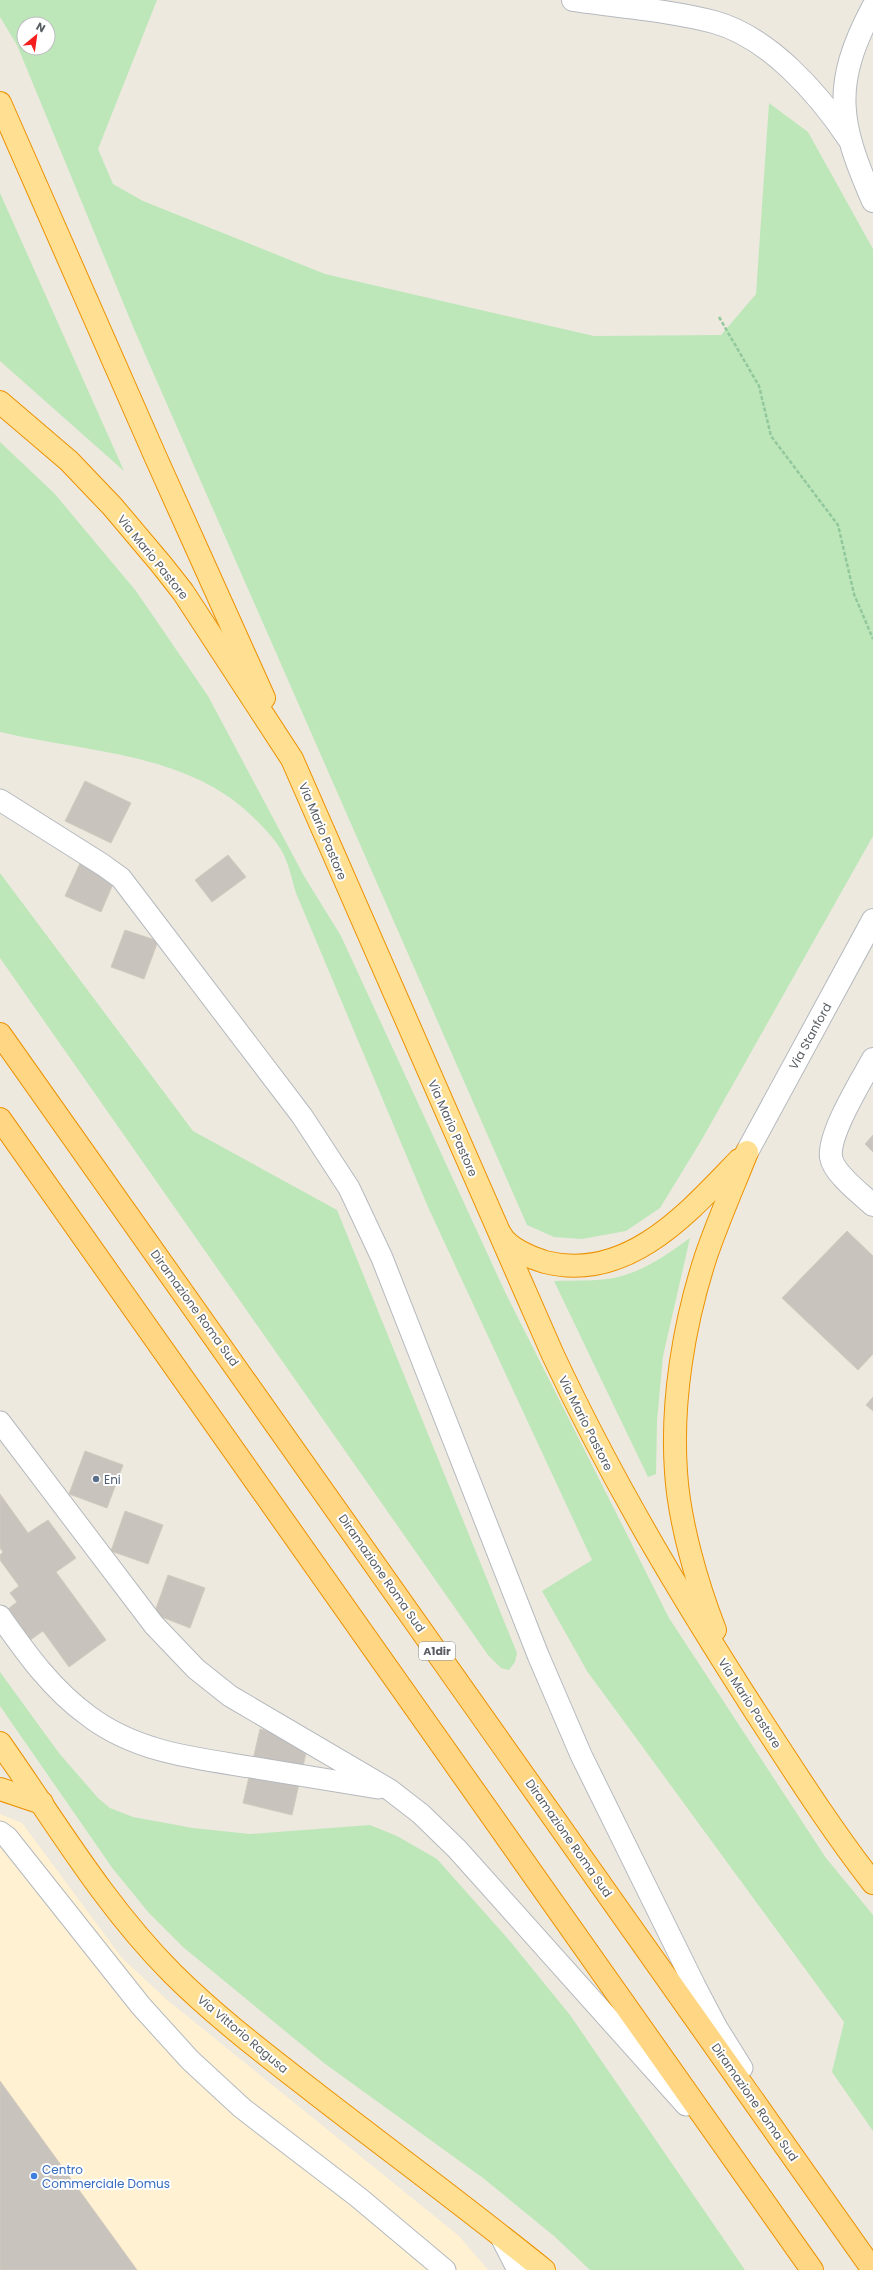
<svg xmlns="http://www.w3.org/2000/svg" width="873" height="2270" font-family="Poppins,sans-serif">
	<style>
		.commercial { fill: #fff1d2 }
		.green { fill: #bde7b9; fill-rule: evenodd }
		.building { fill: #c8c3bd; stroke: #d2cabd }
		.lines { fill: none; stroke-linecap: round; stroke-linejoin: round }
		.service-casing { stroke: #b5b9be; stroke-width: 23 }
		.minor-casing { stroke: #b5b9be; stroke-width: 24 }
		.tertiary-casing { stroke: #b5b9be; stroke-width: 24 }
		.trunk-casing { stroke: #ec9100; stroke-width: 24 }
		.motorway-casing { stroke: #ec9100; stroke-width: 24 }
		.path { stroke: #92c89d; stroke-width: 2.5; stroke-dasharray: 4 2; stroke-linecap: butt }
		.service { stroke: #fff; stroke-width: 21 }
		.minor { stroke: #fff; stroke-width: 22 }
		.tertiary { stroke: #fff; stroke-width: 22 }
		.trunk { stroke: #ffe093; stroke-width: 22 }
		.motorway { stroke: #ffd784; stroke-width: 22 }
		.service-dot { fill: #5c6f8a; stroke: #fff; stroke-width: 1.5 }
		.shop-dot { fill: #3f7fe0; stroke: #fff; stroke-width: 1.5 }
		.labels { text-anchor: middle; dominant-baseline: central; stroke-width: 4; stroke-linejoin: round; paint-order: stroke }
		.shield { fill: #fff; stroke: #8a8e91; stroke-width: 1 }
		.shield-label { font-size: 11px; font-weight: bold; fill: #585d62 }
		.street-label { font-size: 12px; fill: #585d62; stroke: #fff }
		.service-label { font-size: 12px; fill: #4e5e75; stroke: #fff; text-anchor: start }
		.shop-label { font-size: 12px; fill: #366cbe; stroke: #fff; text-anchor: start }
	</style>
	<rect width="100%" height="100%" fill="#ede9df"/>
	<polygon class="commercial" points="0,1814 22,1823 122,1958 166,1999 459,2236 488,2270 0,2270"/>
	<g class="green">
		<path d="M 0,0 L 157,0 L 98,149 L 113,184 L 143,201 L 325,274 L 594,336 L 721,335 L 756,294 L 769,103 L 808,132 L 873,249 L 873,836 L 701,1141 L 660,1208 L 626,1231 L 582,1239 L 554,1237 L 527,1225 L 134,329 L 17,45 L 0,17 ZM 24,24 L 48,24 L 48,48 L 24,48 Z"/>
		<polygon points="0,193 124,471 0,361"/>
		<path d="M 0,442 L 54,493 L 136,591 L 208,696 L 304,876 L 341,936 L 506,1294 L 669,1618 L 826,1858 L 873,1915 L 873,2131 L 832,2072 L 844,2022 L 587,1671 L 542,1591 L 592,1560 L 428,1207 L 296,893 C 292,880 289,865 283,853 C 277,842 267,831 258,822 C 192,752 88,753 0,732 Z"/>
		<polygon points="0,873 193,1131 337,1210 517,1653 515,1662 509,1670 501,1668 488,1655 0,958"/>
		<path d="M 690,1238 L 663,1356 L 657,1421 L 656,1474 L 648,1477 L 554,1281 C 576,1280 600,1282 622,1276 C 647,1269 669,1253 690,1238 Z"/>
		<polygon points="0,1672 59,1753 98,1798 110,1808 133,1817 193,1828 250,1834 370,1825 397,1836 437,1859 509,1940 570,2015 745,2270 590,2270 554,2236 483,2178 324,2063 183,1947 149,1913 113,1869 0,1706"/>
	</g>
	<g class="building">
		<polygon points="85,781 131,803 111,843 65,821"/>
		<polygon points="228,855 246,877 212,902 195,880"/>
		<polygon points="81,861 116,877 101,912 65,896"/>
		<polygon points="125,930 158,941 144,979 111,967"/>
		<polygon points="873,1135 873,1152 865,1144"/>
		<polygon points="847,1231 873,1256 873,1354 858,1370 782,1298"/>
		<polygon points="873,1397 873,1411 866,1405"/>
		<polygon points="85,1451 123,1465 107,1508 69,1494"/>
		<polygon points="0,1494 28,1533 48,1520 76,1558 56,1572 106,1640 69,1667 43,1631 26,1643 4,1612 17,1602 10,1593 19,1586 0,1560 0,1555 3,1552 0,1548"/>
		<polygon points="125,1511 163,1525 148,1564 111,1551"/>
		<polygon points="168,1575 205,1588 190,1628 154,1614"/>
		<polygon points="260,1729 309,1740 292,1815 243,1803"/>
		<polygon points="0,2081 137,2270 0,2270"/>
	</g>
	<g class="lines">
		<g class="service-casing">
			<g id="service">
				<polyline points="0,800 103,865 121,878 302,1116 349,1188 382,1258 538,1655 581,1755 695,1986 717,2028 742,2068"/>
				<polyline points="0,1422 154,1625 196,1669 230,1696 390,1790 421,1814 457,1849 686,2105"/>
				<path d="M 0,1616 C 26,1653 52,1690 90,1717 C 137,1752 194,1758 250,1767 C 292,1774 335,1781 378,1788"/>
				<polyline points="0,1832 7,1837 141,2006 190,2060 242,2108 358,2197 445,2270"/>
				<polyline points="501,2237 518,2270"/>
			</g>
		</g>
		<g class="minor-casing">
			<path id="minor" d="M 873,1059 C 861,1081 828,1134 831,1157 C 833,1173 862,1195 873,1205"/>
		</g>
		<g class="tertiary-casing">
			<g id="tertiary">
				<path d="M 573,0 C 619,7 668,10 714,22 C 769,37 818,93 849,139"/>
				<path d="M 873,7 C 831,86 839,123 873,201"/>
				<polyline points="747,1152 873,920"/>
			</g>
		</g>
		<g class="trunk-casing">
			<g id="trunk">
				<polyline points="0,103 156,458 264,698"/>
				<path d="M 0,402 L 69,461 L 112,506 L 161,564 L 183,592 L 292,759 L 553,1355 C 611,1479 681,1596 755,1711 C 793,1769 830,1828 873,1883"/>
				<path d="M 501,1235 C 508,1248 531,1258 545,1262 C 627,1283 688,1213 739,1160"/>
				<path d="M 715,1630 C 697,1584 679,1521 676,1472 C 671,1402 684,1323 706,1256 C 718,1221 733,1187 747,1152"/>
				<path d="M 0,1743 C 55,1821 104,1905 172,1973 C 217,2018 269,2057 319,2096 C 394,2154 471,2211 544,2270"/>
				<polyline points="0,1789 42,1803"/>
			</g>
		</g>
		<g class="motorway-casing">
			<g id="motorway">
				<polyline points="0,1034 873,2270"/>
				<polyline points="0,1119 812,2270"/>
			</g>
		</g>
		<polyline class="path" points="719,317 759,386 771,436 838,525 854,594 873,639"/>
		<use href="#service" class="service"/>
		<use href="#minor" class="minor"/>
		<use href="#tertiary" class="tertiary"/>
		<use href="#trunk" class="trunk"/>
		<use href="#motorway" class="motorway"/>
	</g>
	<circle class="service-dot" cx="96" cy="1479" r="4"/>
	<circle class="shop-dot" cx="34" cy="2176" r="4"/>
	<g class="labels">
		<rect class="shield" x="419" y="1642" width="36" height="18" rx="3"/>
		<g class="shield-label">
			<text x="437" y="1651">A1dir</text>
		</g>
		<g class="street-label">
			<text transform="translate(153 557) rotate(51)">Via Mario Pastore</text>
			<text transform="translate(323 831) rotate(67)">Via Mario Pastore</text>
			<text transform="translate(810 1036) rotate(-61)">Via Stanford</text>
			<text transform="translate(453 1128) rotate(66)">Via Mario Pastore</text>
			<text transform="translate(195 1308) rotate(54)">Diramazione Roma Sud</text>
			<text transform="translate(586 1423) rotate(63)">Via Mario Pastore</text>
			<text transform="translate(382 1573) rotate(55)">Diramazione Roma Sud</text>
			<text transform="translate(750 1703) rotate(57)">Via Mario Pastore</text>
			<text transform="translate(569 1838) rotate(55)">Diramazione Roma Sud</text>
			<text transform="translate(243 2034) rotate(40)">Via Vittorio Ragusa</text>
			<text transform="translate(755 2102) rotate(55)">Diramazione Roma Sud</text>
		</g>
		<g class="service-label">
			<text x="104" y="1479">Eni</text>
		</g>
		<g class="shop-label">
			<text x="42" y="2169">Centro<tspan x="42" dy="14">Commerciale Domus</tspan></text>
		</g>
	</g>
	<g transform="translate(36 36) rotate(29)"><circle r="19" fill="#ffffff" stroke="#bcbec0"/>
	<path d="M0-3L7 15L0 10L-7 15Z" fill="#f51e1d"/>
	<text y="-6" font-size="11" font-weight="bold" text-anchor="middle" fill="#585d62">N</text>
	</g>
</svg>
